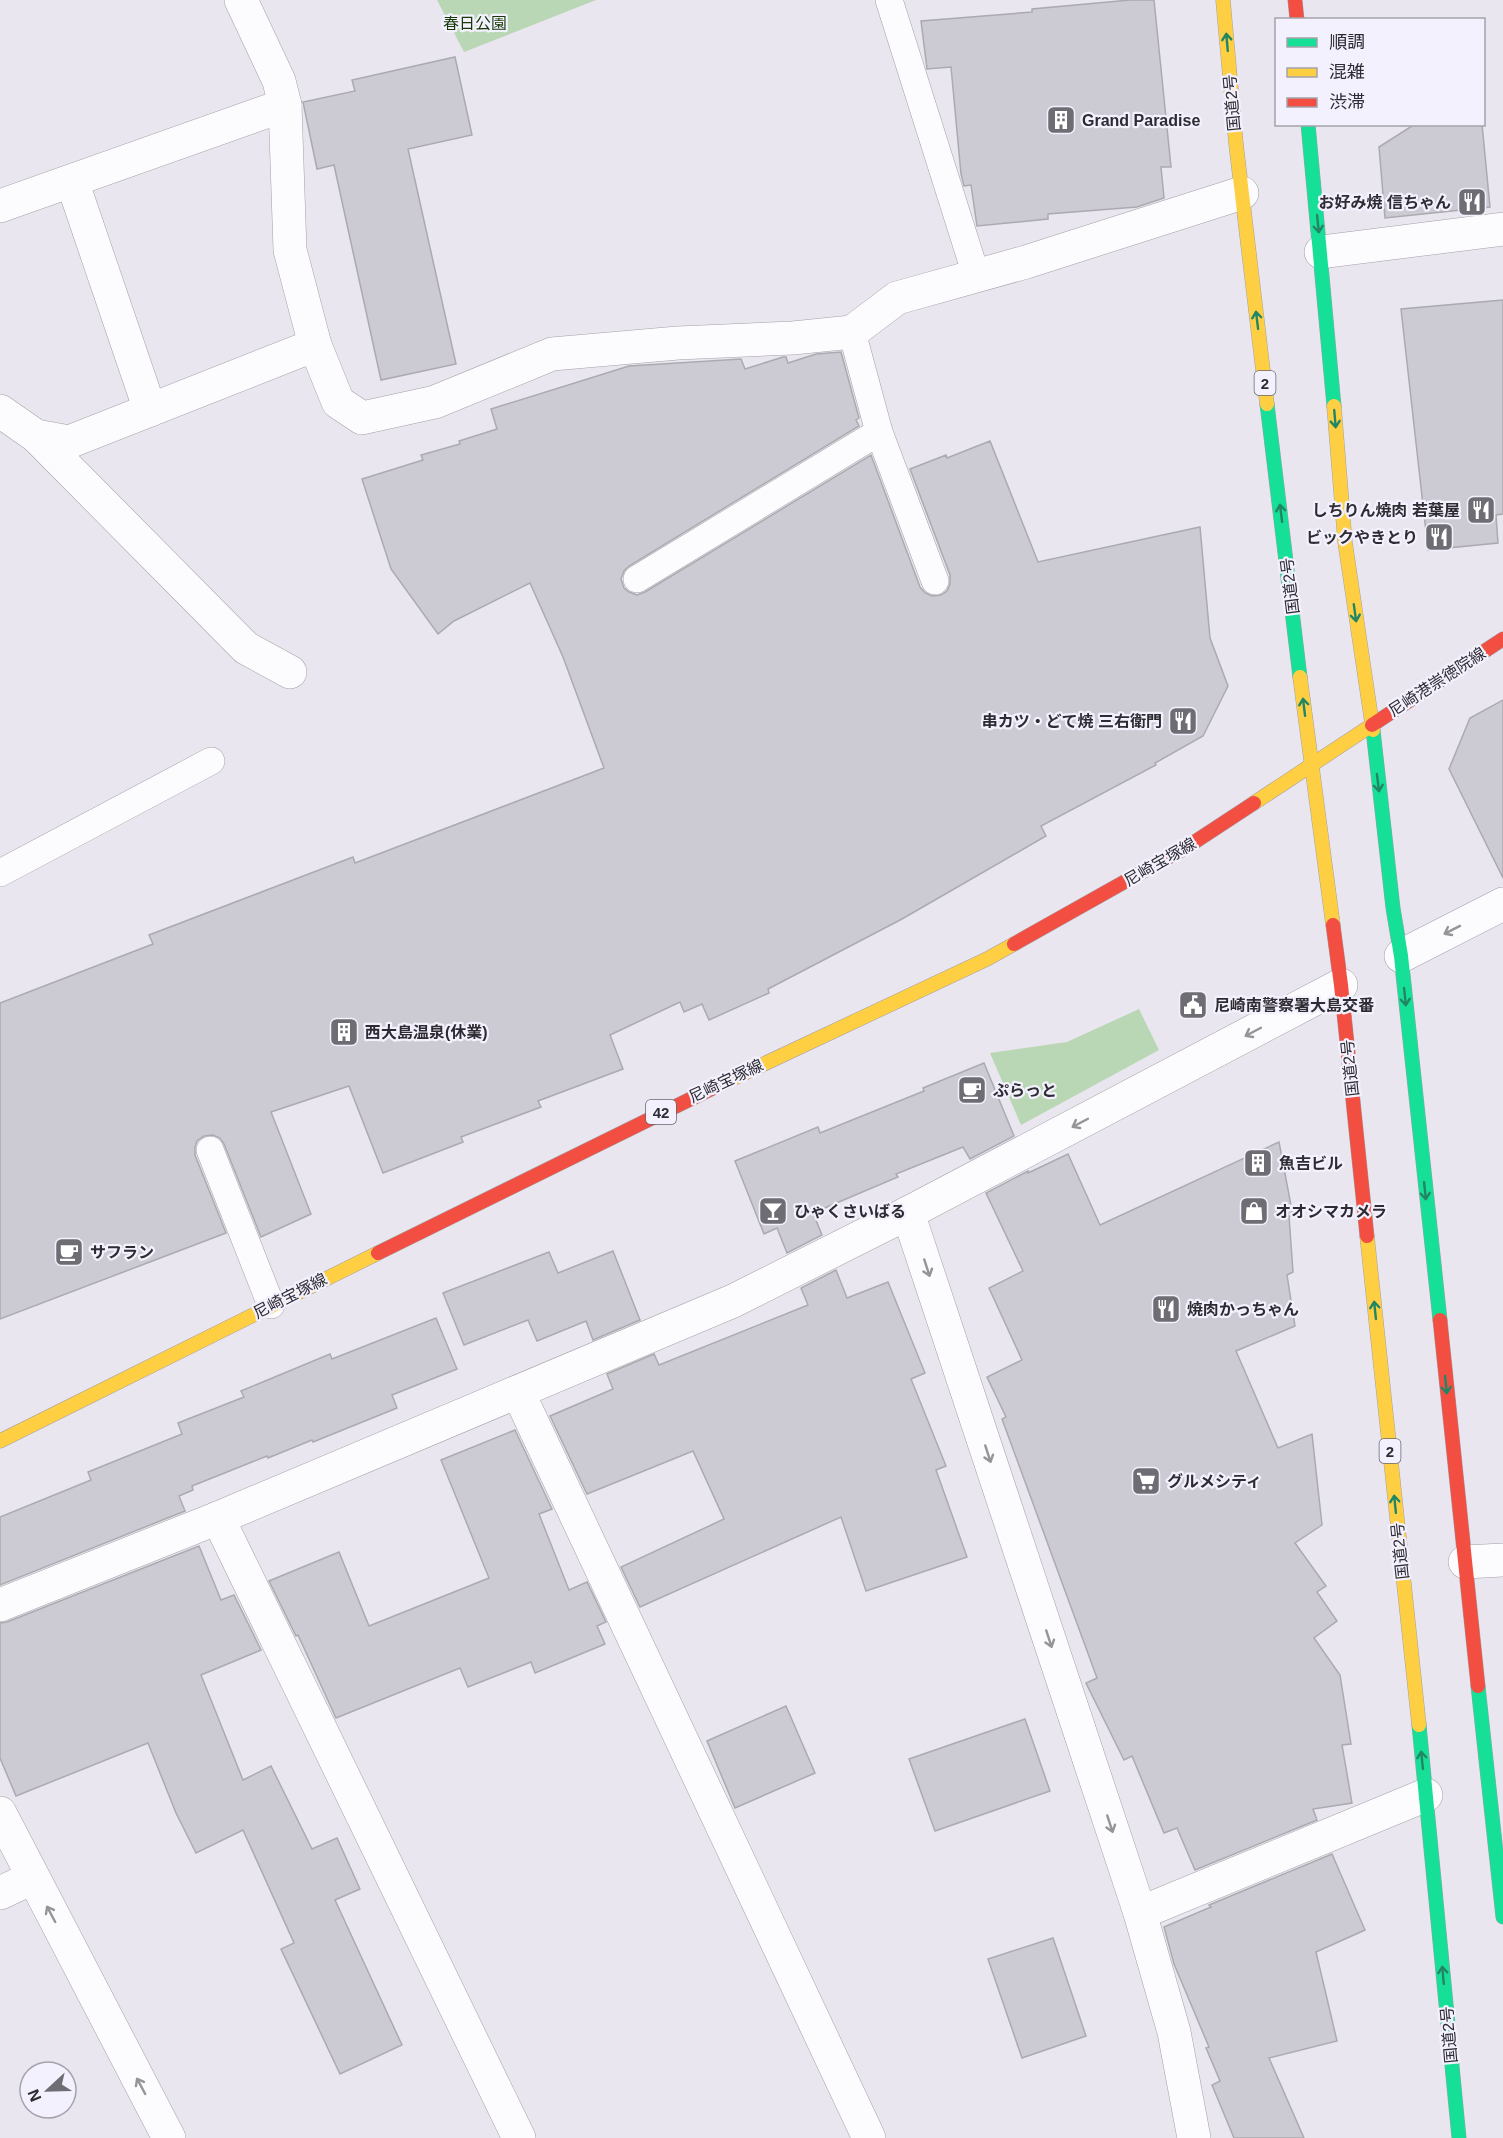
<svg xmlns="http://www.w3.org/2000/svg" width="1503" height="2138" font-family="Helvetica,'Noto Sans JP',sans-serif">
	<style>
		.green { fill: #b9d7b4 }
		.building { fill: #cccad2; stroke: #abaab0; stroke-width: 1.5 }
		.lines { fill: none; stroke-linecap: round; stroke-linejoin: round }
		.lane-casing { stroke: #a3a1a7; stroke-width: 28 }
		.street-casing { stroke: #a3a1a7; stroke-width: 34 }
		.fast-casing { stroke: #a3a1a7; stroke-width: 15 }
		.slow-casing { stroke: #a3a1a7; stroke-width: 15 }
		.jam-casing { stroke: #a3a1a7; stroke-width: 15 }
		.lane { stroke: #fcfbfd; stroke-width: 27 }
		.street { stroke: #fcfbfd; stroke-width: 33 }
		.fast { stroke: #16e098; stroke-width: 14 }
		.slow { stroke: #ffcf43; stroke-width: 14 }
		.jam { stroke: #f24e42; stroke-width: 14 }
		.oneway { stroke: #228665 }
		.oneway2 { stroke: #959498 }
		.labels { text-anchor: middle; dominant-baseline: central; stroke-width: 4.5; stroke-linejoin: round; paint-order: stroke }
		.shield { fill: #f4f1fe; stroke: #69676f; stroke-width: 1.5 }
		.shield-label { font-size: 15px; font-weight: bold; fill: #2e2c32 }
		.park-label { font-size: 16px; fill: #163a07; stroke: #f4f1fe }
		.street-label { font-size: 16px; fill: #2e2c32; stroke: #f4f1fe }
		.poi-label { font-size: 16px; font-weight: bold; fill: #2e2c32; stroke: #f4f1fe; text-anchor: start }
	</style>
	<rect width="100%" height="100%" fill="#e9e6f0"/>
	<g class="green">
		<polygon points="437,0 596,0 464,52"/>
		<polygon points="1139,1009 1159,1050 1021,1125 990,1053 1067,1042"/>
	</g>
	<g class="building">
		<polygon points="1130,0 1154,0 1171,167 1161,167 1164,198 1137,207 1048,214 1048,219 977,226 971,185 964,186 961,174 951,67 927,69 921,21 1032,12 1032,9"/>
		<polygon points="455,57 472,135 408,149 456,364 381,380 334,165 317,169 303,102 355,91 352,80"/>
		<polygon points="1415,124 1482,124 1490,207 1385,218 1379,147"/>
		<polygon points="1503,300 1503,514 1496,515 1498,543 1428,550 1401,309"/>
		<polygon points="841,352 859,418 856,420 859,426 629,566 624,571 621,579 624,588 629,592 637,595 645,592 871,455 920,587 925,593 932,596 941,595 947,591 950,584 950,575 910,469 946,455 947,458 990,441 1038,562 1200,527 1210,638 1228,686 1203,736 1155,763 1156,765 1041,826 1046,836 902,919 768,989 769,993 709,1020 702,1004 684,1012 680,1002 610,1035 623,1069 538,1101 541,1107 461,1137 463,1142 383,1173 349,1086 271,1112 311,1214 261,1237 224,1144 220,1138 213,1135 204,1136 197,1141 195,1147 195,1155 226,1233 0,1319 0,1003 153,944 149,935 353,857 355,863 604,768 563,657 530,583 454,621 438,634 391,569 362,479 423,460 421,455 460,444 459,441 497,429 491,409 629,366 741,359 745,369 783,357 786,357 788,363 816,354"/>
		<polygon points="1503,700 1503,878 1449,769 1470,718"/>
		<polygon points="984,1063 1014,1136 970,1159 963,1147 896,1174 898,1177 813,1213 822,1235 787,1253 777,1228 764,1234 735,1161 818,1127 820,1133 924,1091 923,1088"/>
		<polygon points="1279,1142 1293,1216 1289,1216 1293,1272 1287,1275 1295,1326 1236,1351 1278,1448 1312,1434 1322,1525 1295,1543 1326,1586 1317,1592 1337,1621 1314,1638 1340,1675 1351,1744 1342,1745 1352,1803 1313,1809 1317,1820 1195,1870 1177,1828 1164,1833 1132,1756 1124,1760 1086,1683 1097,1678 1002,1419 1006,1417 987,1377 1022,1360 989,1288 1023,1271 986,1193 1028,1171 1028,1173 1068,1154 1100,1225"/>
		<polygon points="613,1251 640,1320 593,1340 586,1321 537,1341 528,1320 464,1345 443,1293 549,1252 558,1273"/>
		<polygon points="836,1270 847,1298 888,1282 925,1373 911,1379 946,1466 936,1470 967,1557 866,1591 841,1517 640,1607 621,1567 724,1519 693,1451 587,1494 550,1416 613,1389 607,1374 654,1354 659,1365 808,1305 801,1288"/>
		<polygon points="436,1318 457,1369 392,1395 397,1408 313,1442 312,1440 268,1458 267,1456 192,1486 193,1490 179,1496 185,1511 0,1585 0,1517 91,1480 88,1472 182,1434 178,1423 244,1397 241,1391 330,1354 332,1359"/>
		<polygon points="515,1430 552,1509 539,1514 569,1590 587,1582 606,1622 597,1626 605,1644 535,1673 531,1662 468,1687 460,1668 336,1718 298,1635 296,1636 269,1581 339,1552 369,1626 489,1578 441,1460"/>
		<polygon points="199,1546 221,1600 234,1595 261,1650 201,1675 243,1780 271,1766 312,1849 337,1838 360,1889 335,1900 402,2045 340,2074 281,1949 294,1943 243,1830 196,1853 176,1813 148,1743 16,1796 0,1758 0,1623 7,1622"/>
		<polygon points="786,1706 815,1773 735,1808 707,1741"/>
		<polygon points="1025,1719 1050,1791 935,1831 909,1759"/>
		<polygon points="1332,1854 1365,1930 1316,1952 1337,2041 1269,2058 1304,2138 1234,2138 1212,2085 1220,2081 1206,2048 1209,2047 1174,1964 1164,1927 1211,1907 1209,1905"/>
		<polygon points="1053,1938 1086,2036 1022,2058 988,1959"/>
	</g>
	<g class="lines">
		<g class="lane-casing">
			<g id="lane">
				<polyline points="889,0 976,275"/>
				<polyline points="879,432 935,581"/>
				<polyline points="637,579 879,432 852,332"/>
				<polyline points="0,873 211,761"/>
				<polyline points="210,1150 271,1305"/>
			</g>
		</g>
		<g class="street-casing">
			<g id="street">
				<polyline points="285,105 290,250 315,345"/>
				<polyline points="72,181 150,410"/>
				<polyline points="0,206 285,105 279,81 241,0"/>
				<polyline points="1321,252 1503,229"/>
				<polyline points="0,411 36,436 69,442 315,345 338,402 362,418 435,402 552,354 678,343 793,338 852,332 897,298 1026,262 1242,193"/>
				<polyline points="36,436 246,648 290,672"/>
				<polyline points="1401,956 1503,904"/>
				<polyline points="908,1213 1140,1913 1174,2032 1194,2138"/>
				<polyline points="518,1392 869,2138"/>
				<polyline points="218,1518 519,2138"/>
				<polyline points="1465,1562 1503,1560"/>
				<polyline points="0,1605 218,1518 733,1301 908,1213 1341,985"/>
				<polyline points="0,1813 169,2138"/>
				<polyline points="0,1893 32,1878"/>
				<polyline points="1140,1913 1426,1795"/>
			</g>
		</g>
		<g class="fast-casing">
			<g id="fast">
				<polyline points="1308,124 1334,406"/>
				<polyline points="1267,404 1300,677"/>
				<polyline points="1373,730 1393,908 1401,956 1440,1320"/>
				<polyline points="1478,1686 1503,1917"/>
				<polyline points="1419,1725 1459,2138"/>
			</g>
		</g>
		<g class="slow-casing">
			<g id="slow">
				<polyline points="1223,0 1236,144 1267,404"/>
				<polyline points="1334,406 1345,542 1373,730"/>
				<polyline points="1300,677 1333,925"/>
				<polyline points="1254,803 1372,725"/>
				<polyline points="715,1087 987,959 1014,944"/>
				<polyline points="1367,1236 1419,1725"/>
				<polyline points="0,1441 378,1253"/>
			</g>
		</g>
		<g class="jam-casing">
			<g id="jam">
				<polyline points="1295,0 1297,20"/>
				<polyline points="1372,725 1503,639"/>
				<polyline points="1333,925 1341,985 1367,1236"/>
				<polyline points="1014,944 1190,845 1254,803"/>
				<polyline points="378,1253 715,1087"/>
				<polyline points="1440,1320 1478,1686"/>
			</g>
		</g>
		<use href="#lane" class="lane"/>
		<use href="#street" class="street"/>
		<use href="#fast" class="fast"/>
		<use href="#slow" class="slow"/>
		<use href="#jam" class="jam"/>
	</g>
	<defs><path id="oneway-shaft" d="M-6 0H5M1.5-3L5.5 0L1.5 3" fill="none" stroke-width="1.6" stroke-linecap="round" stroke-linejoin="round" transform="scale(1.5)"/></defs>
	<g class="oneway">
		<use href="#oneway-shaft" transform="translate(1227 42) rotate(-95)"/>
		<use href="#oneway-shaft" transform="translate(1318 224) rotate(84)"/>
		<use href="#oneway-shaft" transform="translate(1257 320) rotate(-97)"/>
		<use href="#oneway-shaft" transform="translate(1335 419) rotate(85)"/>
		<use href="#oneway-shaft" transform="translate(1281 513) rotate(-97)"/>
		<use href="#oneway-shaft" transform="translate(1355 613) rotate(82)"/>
		<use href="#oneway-shaft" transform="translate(1304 707) rotate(-97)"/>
		<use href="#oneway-shaft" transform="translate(1378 783) rotate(83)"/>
		<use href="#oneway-shaft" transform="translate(1405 997) rotate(84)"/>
		<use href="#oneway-shaft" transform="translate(1425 1191) rotate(84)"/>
		<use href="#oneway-shaft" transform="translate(1375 1310) rotate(-96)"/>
		<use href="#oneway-shaft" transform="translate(1446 1385) rotate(84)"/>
		<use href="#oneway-shaft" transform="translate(1395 1504) rotate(-96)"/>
		<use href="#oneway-shaft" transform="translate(1422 1760) rotate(-96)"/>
		<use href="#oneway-shaft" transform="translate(1443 1975) rotate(-95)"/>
	</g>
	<g class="oneway2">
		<use href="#oneway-shaft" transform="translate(1452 930) rotate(153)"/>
		<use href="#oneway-shaft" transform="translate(1253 1032) rotate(152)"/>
		<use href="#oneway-shaft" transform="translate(1080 1123) rotate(152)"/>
		<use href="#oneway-shaft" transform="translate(927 1268) rotate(72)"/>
		<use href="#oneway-shaft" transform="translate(988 1454) rotate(72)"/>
		<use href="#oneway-shaft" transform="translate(1049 1639) rotate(72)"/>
		<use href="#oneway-shaft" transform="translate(1110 1824) rotate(72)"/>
		<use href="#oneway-shaft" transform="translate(51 1914) rotate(-118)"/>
		<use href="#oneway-shaft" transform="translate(141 2086) rotate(-118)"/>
	</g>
	<defs>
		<g id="building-square" transform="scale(1.5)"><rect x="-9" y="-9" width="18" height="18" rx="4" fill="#6f6d74" stroke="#f4f1fe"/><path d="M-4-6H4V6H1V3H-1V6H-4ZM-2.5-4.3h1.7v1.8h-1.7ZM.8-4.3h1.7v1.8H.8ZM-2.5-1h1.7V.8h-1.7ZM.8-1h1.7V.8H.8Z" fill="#fff"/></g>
		<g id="restaurant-square" transform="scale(1.5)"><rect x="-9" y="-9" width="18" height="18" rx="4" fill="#6f6d74" stroke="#f4f1fe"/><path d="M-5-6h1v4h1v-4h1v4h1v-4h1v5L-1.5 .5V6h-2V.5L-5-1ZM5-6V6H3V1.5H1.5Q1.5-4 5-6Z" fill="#fff"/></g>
		<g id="civic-square" transform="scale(1.5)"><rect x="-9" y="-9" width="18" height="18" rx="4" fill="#6f6d74" stroke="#f4f1fe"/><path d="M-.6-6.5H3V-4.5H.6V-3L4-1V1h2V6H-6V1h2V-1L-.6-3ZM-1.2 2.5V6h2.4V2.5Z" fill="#fff"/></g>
		<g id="cafe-square" transform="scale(1.5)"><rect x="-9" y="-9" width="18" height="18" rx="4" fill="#6f6d74" stroke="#f4f1fe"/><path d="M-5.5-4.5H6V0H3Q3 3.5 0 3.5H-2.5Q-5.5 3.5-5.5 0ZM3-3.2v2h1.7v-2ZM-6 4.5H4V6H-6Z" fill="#fff"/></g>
		<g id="bar-square" transform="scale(1.5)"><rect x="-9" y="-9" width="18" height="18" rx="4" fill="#6f6d74" stroke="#f4f1fe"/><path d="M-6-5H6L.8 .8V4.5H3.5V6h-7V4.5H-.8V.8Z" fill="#fff"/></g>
		<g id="shop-square" transform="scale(1.5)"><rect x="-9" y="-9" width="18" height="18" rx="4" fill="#6f6d74" stroke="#f4f1fe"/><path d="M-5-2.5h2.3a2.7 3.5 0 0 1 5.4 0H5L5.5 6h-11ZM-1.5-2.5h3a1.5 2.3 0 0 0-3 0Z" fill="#fff"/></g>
		<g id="supermarket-square" transform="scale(1.5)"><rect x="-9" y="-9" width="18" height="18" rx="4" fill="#6f6d74" stroke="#f4f1fe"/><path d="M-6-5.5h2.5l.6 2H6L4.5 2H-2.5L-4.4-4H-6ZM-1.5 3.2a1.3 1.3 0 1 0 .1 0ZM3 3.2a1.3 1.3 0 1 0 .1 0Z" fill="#fff"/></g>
	</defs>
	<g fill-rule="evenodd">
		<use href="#building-square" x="1061" y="120"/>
		<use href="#restaurant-square" x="1472" y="202"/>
		<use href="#restaurant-square" x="1481" y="510"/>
		<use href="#restaurant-square" x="1439" y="537"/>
		<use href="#restaurant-square" x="1183" y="721"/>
		<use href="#civic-square" x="1193" y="1005"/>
		<use href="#building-square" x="344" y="1032"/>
		<use href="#cafe-square" x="972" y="1090"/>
		<use href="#building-square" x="1258" y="1163"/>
		<use href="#bar-square" x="773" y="1211"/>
		<use href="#shop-square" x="1254" y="1211"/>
		<use href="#cafe-square" x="69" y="1252"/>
		<use href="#restaurant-square" x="1166" y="1309"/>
		<use href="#supermarket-square" x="1146" y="1481"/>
	</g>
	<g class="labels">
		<g class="shield">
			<rect x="1254.5" y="371" width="21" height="24" rx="4.5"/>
			<rect x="646" y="1100" width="30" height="24" rx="4.5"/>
			<rect x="1379.5" y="1439" width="21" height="24" rx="4.5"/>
		</g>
		<g class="shield-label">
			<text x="1265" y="383">2</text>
			<text x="661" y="1112">42</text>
			<text x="1390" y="1451">2</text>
		</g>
		<g class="park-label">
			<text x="475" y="23">春日公園</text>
		</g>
		<g class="street-label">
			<text transform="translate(1232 103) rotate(-95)">国道2号</text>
			<text transform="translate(1290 586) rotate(-97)">国道2号</text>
			<text transform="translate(1437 682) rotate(-33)">尼崎港崇徳院線</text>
			<text transform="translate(1160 862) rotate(-30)">尼崎宝塚線</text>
			<text transform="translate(1350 1068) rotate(-96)">国道2号</text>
			<text transform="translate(726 1081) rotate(-25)">尼崎宝塚線</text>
			<text transform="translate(290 1296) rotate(-27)">尼崎宝塚線</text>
			<text transform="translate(1400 1551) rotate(-96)">国道2号</text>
			<text transform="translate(1449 2035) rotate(-95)">国道2号</text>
		</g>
		<g class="poi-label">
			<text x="1082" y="120">Grand Paradise</text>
			<text x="1451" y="202" text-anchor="end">お好み焼 信ちゃん</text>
			<text x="1460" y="510" text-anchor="end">しちりん焼肉 若葉屋</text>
			<text x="1418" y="537" text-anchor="end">ビックやきとり</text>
			<text x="1162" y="721" text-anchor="end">串カツ・どて焼 三右衛門</text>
			<text x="1214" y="1005">尼崎南警察署大島交番</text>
			<text x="365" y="1032">西大島温泉(休業)</text>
			<text x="993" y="1090">ぷらっと</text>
			<text x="1279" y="1163">魚吉ビル</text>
			<text x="794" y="1211">ひゃくさいばる</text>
			<text x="1275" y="1211">オオシマカメラ</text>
			<text x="90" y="1252">サフラン</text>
			<text x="1187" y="1309">焼肉かっちゃん</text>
			<text x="1167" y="1481">グルメシティ</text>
		</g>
	</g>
	<rect x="1275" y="18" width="210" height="108" fill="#f4f1fe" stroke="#a5a2ac" stroke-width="1.5"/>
	<rect x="1287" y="38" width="30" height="9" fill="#16e098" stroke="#a5a2ac" stroke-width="1.5"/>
	<text x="1329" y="48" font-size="18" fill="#2e2c32">順調</text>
	<rect x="1287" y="68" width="30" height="9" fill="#ffcf43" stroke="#a5a2ac" stroke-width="1.5"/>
	<text x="1329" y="78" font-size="18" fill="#2e2c32">混雑</text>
	<rect x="1287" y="98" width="30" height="9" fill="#f24e42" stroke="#a5a2ac" stroke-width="1.5"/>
	<text x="1329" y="108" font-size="18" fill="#2e2c32">渋滞</text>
	<g transform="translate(48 2090) rotate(248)"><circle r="28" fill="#f4f1fe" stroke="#a5a2ac" stroke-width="1.5"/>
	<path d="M0-4.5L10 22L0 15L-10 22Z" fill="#6f6d74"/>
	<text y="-9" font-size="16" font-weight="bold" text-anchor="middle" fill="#2e2c32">N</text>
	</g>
</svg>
